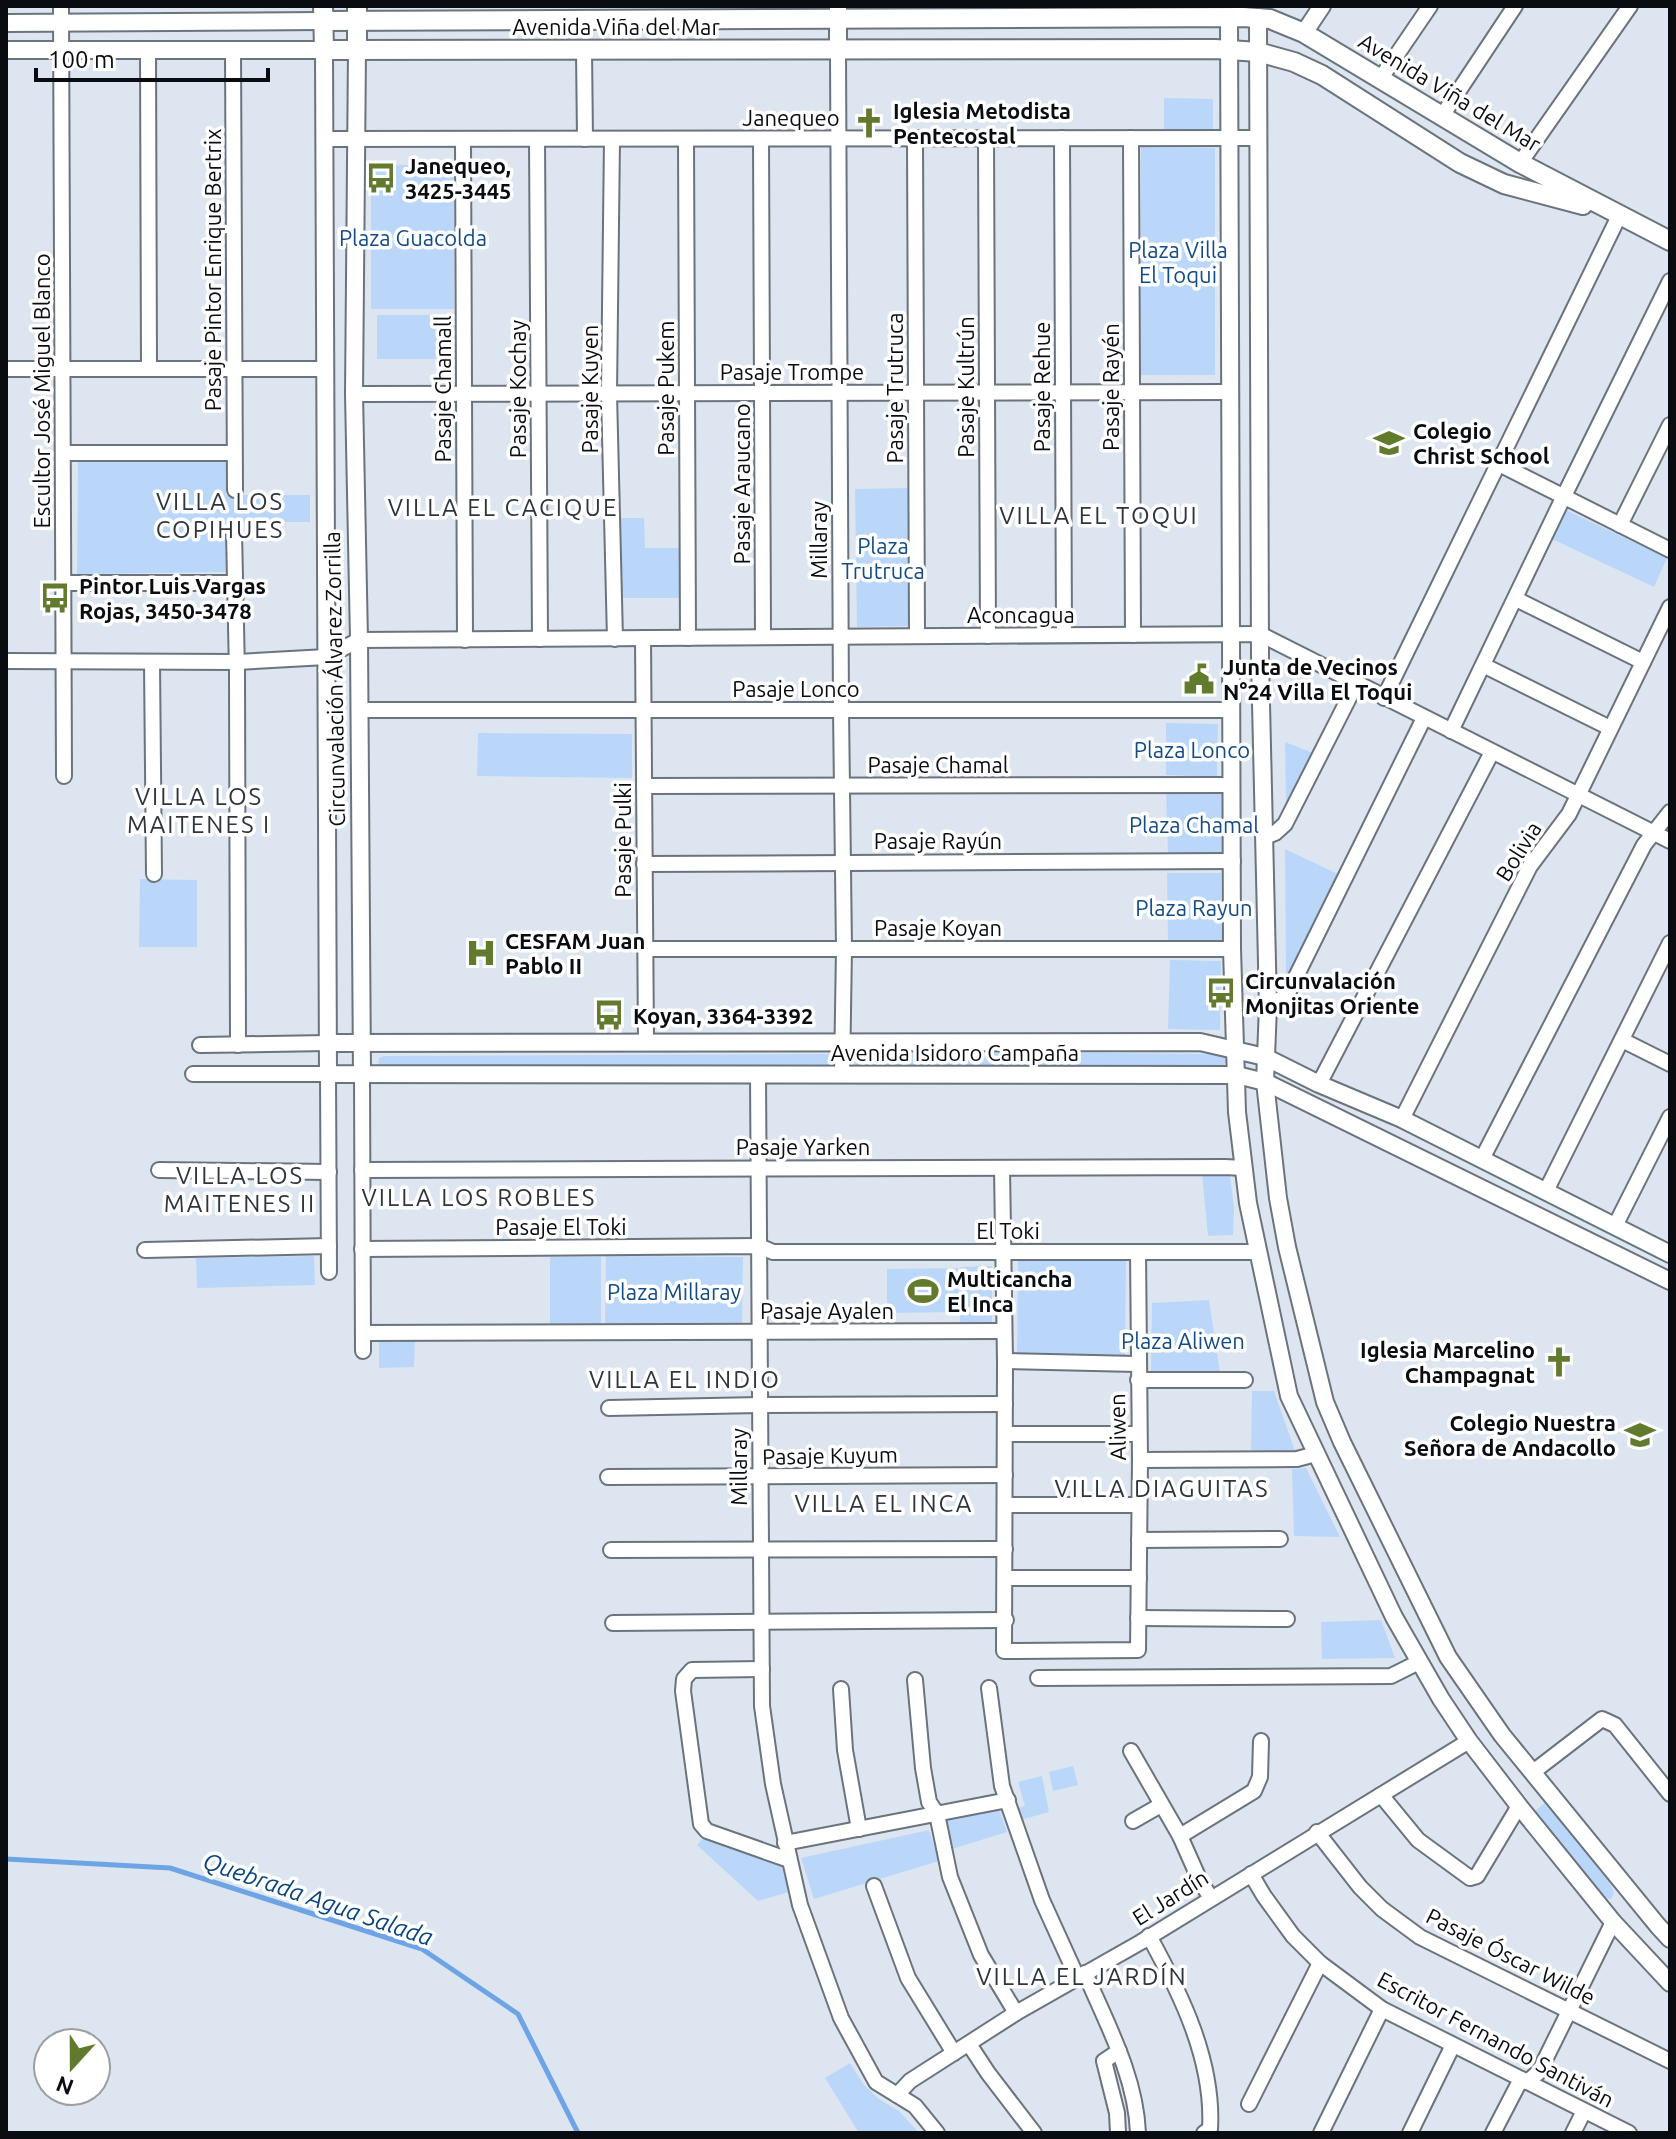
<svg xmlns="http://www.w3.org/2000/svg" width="1676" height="2139" font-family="Ubuntu,sans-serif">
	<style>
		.green { fill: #bad7f9 }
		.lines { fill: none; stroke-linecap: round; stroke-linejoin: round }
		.stream { stroke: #6ea4e5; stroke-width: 5 }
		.minor-casing { stroke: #6b737c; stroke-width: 18 }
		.tertiary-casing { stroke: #6b737c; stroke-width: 20 }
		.secondary-casing { stroke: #6b737c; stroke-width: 22 }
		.minor { stroke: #fff; stroke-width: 14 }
		.tertiary { stroke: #fff; stroke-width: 16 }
		.secondary { stroke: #fff; stroke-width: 18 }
		.labels { text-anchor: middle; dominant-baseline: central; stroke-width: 7; stroke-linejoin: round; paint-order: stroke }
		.street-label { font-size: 22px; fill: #090c10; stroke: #fff }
		.poi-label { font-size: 22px; font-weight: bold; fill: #090c10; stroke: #fff; text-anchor: start }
		.park-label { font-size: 22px; fill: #134b86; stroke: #fff }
		.neighbourhood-label { font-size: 24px; letter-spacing: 2px; fill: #2e353d; stroke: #fff }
		.water-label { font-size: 24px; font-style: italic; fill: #0a447f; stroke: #fff }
	</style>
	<rect width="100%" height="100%" fill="#dde6f0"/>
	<g class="green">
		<polygon points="1164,98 1213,99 1213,132 1164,131"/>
		<polygon points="1141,147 1215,148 1215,375 1140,375"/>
		<rect x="371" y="165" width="83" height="144"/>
		<polygon points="377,315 454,315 455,359 377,359"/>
		<polygon points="78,458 226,458 226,495 310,495 310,522 228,522 228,572 77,574"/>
		<polygon points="909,488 910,626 857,627 855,489"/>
		<polygon points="1566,510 1667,558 1654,587 1552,539"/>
		<polygon points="621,518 644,518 645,548 682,548 682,598 621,598"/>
		<polygon points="1166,723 1218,724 1217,777 1166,775"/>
		<polygon points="478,733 632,734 632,778 477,776"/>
		<polygon points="1285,742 1313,753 1286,806"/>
		<polygon points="1166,794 1222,794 1222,854 1168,855"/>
		<polygon points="1285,849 1338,874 1286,978"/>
		<polygon points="1167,873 1221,873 1222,941 1168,942"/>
		<polygon points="140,879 197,880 197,947 139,947"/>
		<polygon points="1170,960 1221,961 1220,1030 1168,1029"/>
		<polygon points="862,1051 1217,1054 1224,1055 1226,1062 1223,1066 1217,1066 864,1070 858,1068 854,1063 854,1058"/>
		<polygon points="824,1054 831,1055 834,1062 830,1068 379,1068 378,1065 379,1058 384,1056"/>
		<polygon points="1202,1174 1230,1175 1234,1208 1233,1235 1208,1236"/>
		<polygon points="314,1256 315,1285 197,1288 196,1258"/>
		<polygon points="606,1256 743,1257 742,1324 605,1326"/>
		<polygon points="550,1257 601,1257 601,1325 550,1324"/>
		<polygon points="1018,1261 1126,1261 1125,1357 1017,1355"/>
		<polygon points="992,1266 992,1324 960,1325 960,1267"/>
		<polygon points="958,1268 959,1312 887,1313 887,1269"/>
		<polygon points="1209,1300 1220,1374 1151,1374 1152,1303"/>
		<polygon points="379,1339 415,1339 414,1367 379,1368"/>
		<polygon points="1252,1391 1274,1391 1295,1451 1251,1450"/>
		<polygon points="1306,1468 1340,1537 1294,1536 1292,1469"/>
		<polygon points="1381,1620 1395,1658 1322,1659 1321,1622"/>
		<polygon points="1073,1766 1078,1785 1053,1791 1049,1772"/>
		<polygon points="1042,1776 1049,1812 1017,1821 1014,1809 1025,1806 1018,1782"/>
		<polygon points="1546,1802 1610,1883 1614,1893 1611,1899 1604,1898 1534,1812"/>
		<polygon points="999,1809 1007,1832 952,1849 942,1819"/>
		<polygon points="929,1830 939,1861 814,1899 801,1858"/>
		<polygon points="705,1836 781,1864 789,1892 758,1901 697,1845"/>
		<polygon points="850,2063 864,2085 879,2099 899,2111 919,2133 859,2133 825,2078"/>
	</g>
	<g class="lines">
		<polyline class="stream" points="6,1859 170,1868 422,1949 518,2014 578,2133"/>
		<g class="minor-casing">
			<g id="minor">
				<polyline points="61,6 64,776"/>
				<polyline points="148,50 149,369"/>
				<polyline points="233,50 235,490"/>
				<polyline points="584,50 585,139"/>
				<polyline points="838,50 841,710 844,949 842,1074"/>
				<polyline points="1381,78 1430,6"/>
				<polyline points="1442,116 1515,6"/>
				<polyline points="915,138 917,636"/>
				<polyline points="986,138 988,636"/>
				<polyline points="1062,138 1064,635"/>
				<polyline points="1131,138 1133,635"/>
				<polyline points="324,139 1258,138"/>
				<polyline points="463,139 465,640"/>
				<polyline points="537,139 540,639"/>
				<polyline points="612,139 609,394 615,639"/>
				<polyline points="686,139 688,638"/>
				<polyline points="761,139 763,637"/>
				<polyline points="1520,163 1630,6"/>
				<polyline points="6,369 325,369"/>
				<polyline points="354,394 1231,392"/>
				<polyline points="63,453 234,453"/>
				<polyline points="1499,464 1670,550"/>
				<polyline points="1620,525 1670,425"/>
				<polyline points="234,532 237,672 238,1045"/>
				<polyline points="63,583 234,583"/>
				<polyline points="1516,599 1643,662"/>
				<polyline points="643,638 646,1042"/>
				<polyline points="6,661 237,662 326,657 359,640 1260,634 1670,841"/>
				<polyline points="152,662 154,874"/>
				<polyline points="1483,665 1610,728"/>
				<polyline points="1384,698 1619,216"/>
				<polyline points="360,710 1232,710"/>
				<polyline points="1451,731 1564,496 1670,281"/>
				<polyline points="644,786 1232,785"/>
				<polyline points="1265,837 1275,833 1285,824 1356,684"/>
				<polyline points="644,864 1233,861"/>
				<polyline points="645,949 1232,949"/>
				<polyline points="1268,1006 1287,995 1424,718"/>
				<polyline points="1622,1040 1670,1064"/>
				<polyline points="200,1045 328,1043"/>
				<polyline points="193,1074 328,1074 329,1272"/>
				<polyline points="362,1074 363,1351"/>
				<polyline points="758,1074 762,1706 773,1784 800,1905 841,2018 876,2082 915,2106 937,2133"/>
				<polyline points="1319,1084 1492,752"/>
				<polyline points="1402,1119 1530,866 1569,814 1670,607"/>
				<polyline points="1482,1159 1644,845 1670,812"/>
				<polyline points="1002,1168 1005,1361 1004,1651 1138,1650 1140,1460 1138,1252"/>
				<polyline points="159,1170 329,1172"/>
				<polyline points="362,1170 1225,1167 1243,1168"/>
				<polyline points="1546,1191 1670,943"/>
				<polyline points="1615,1226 1670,1117"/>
				<polyline points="362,1249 759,1246 773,1252 1258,1252"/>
				<polyline points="145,1250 329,1246"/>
				<polyline points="363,1333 1004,1331"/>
				<polyline points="1005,1361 1137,1364"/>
				<polyline points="1138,1380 1245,1380"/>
				<polyline points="609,1408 760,1405 1005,1404"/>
				<polyline points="1005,1434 1139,1434"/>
				<polyline points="1140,1460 1297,1459 1316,1454"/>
				<polyline points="608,1477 1005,1475"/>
				<polyline points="1005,1505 1139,1505"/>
				<polyline points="1139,1540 1280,1539"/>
				<polyline points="611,1550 1005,1549"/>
				<polyline points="1005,1578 1139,1578"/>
				<polyline points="1138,1618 1287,1619"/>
				<polyline points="613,1623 1006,1620"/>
				<polyline points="762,1669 692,1670 684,1679 683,1691 701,1824 707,1831 789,1860"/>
				<polyline points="1038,1678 1391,1676 1419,1662"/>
				<polyline points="915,1680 923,1768 929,1802 937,1814 950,1877 981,1955 1016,2013"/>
				<polyline points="989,1688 1002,1786 1042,1900 1077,1977"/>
				<polyline points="841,1689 845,1750 859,1829"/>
				<polyline points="1131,1751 1180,1836 1200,1881 1211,1898"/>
				<polyline points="1533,1772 1602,1719 1615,1725 1670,1794"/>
				<polyline points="1381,1795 1418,1840 1470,1878 1477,1876 1519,1806"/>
				<polyline points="1133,1821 1161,1805"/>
				<polyline points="1317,1832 1360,1887 1382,1909 1420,1937 1670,2061"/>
				<polyline points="1180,1836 1254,1791 1260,1777 1261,1741"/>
				<polyline points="785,1843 1008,1800"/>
				<polyline points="1251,1874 1264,1896 1293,1936 1320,1963 1382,2009 1629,2133"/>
				<polyline points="874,1886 908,1978 954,2053"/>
				<path d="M 1149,1936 C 1181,1994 1214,2061 1210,2129 L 1204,2133"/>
				<path d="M 1085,1973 C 1107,2024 1136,2077 1138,2133"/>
				<polyline points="969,2044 988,2073 1034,2133"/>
				<polyline points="1527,2082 1539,2072 1613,1922"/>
				<polyline points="897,2095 910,2081 1016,2013 1141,1942 1469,1741"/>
				<polyline points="1249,2104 1320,1963"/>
				<polyline points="1118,2133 1117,2113 1104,2061 1119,2051"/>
				<polyline points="1321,2133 1382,2009"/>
				<polyline points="1410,2133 1453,2045"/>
				<polyline points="1493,2133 1521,2079"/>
				<polyline points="1573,2133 1584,2111"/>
			</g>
		</g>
		<g class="tertiary-casing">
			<g id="tertiary">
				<polyline points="838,6 838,50"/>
				<polyline points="1258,17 1260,660 1268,1006 1265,1082 1278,1198 1287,1247 1325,1402 1342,1442 1448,1657 1502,1735 1658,1926 1670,1939"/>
				<polyline points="1229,18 1232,949 1237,1112 1248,1203 1289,1396 1394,1617 1441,1699 1469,1741 1519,1806 1613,1922 1670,1983"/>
				<polyline points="6,23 323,21"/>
				<polyline points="1304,33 1322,6"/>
				<polyline points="6,50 324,50 328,1074 1237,1075 1265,1082 1670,1281"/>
				<polyline points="357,50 354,394 359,640 362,1074"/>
				<polyline points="328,1043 1200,1042 1265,1057 1319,1084 1402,1119 1670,1254"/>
			</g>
		</g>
		<g class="secondary-casing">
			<g id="secondary">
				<polyline points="323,6 324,50 1215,49 1258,52 1294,62 1322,75 1460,163 1504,184 1583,205"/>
				<polyline points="357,6 357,50"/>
				<polyline points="323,21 1243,17 1270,19 1304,33 1520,163 1670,241"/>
			</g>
		</g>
		<use href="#minor" class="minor"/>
		<use href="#tertiary" class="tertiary"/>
		<use href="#secondary" class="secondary"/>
	</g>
	<defs>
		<g id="church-bare" transform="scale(2.4)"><path d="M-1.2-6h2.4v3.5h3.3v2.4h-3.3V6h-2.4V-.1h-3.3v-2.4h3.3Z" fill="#617a2d" stroke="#fff" stroke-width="2.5" paint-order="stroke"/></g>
		<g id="bus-bare" transform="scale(2.4)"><path d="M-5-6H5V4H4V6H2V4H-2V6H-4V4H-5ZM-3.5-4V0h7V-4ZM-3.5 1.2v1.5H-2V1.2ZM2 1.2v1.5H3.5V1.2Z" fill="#617a2d" stroke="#fff" stroke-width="2.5" paint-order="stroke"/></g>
		<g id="school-bare" transform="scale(2.4)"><path d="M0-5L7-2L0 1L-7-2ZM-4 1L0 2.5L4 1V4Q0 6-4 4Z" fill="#617a2d" stroke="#fff" stroke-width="2.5" paint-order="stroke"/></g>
		<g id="civic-bare" transform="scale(2.4)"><path d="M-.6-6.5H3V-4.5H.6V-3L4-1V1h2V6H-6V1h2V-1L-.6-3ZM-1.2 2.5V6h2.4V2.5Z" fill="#617a2d" stroke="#fff" stroke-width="2.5" paint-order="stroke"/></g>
		<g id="hospital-bare" transform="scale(2.4)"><path d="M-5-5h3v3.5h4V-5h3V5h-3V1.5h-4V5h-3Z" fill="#617a2d" stroke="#fff" stroke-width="2.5" paint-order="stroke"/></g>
		<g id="stadium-bare" transform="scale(2.4)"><path d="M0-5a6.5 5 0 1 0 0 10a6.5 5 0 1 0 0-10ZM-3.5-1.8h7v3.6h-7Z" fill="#617a2d" stroke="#fff" stroke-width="2.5" paint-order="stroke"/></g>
	</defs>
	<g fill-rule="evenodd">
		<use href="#church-bare" x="869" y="123"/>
		<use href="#bus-bare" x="381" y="178"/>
		<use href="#school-bare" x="1389" y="443"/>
		<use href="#bus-bare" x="55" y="598"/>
		<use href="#civic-bare" x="1199" y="679"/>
		<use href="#hospital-bare" x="481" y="953"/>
		<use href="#bus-bare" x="1221" y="993"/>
		<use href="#bus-bare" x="609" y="1015"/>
		<use href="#stadium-bare" x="923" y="1291"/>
		<use href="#church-bare" x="1559" y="1362"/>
		<use href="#school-bare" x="1640" y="1435"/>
	</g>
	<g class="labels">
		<g class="street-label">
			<text x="616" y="26">Avenida Viña del Mar</text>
			<text transform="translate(1450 92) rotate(31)">Avenida Viña del Mar</text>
			<text x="791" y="117">Janequeo</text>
			<text transform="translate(212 270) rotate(-90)">Pasaje Pintor Enrique Bertrix</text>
			<text x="792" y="371">Pasaje Trompe</text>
			<text transform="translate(965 387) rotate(-90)">Pasaje Kultrún</text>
			<text transform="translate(1041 387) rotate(-90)">Pasaje Rehue</text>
			<text transform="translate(1110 387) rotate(-90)">Pasaje Rayén</text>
			<text transform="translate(665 388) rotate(-90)">Pasaje Pukem</text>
			<text transform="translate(894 388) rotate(-90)">Pasaje Trutruca</text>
			<text transform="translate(442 389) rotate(-90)">Pasaje Chamall</text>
			<text transform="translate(517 389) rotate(-90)">Pasaje Kochay</text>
			<text transform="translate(589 389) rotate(-90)">Pasaje Kuyen</text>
			<text transform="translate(41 391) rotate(-90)">Escultor José Miguel Blanco</text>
			<text transform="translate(741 484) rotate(-90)">Pasaje Araucano</text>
			<text transform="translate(818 540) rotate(-90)">Millaray</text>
			<text x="1021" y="614">Aconcagua</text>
			<text transform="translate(334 679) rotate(-91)">Circunvalación Álvarez Zorrilla</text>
			<text x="796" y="688">Pasaje Lonco</text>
			<text x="938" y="764">Pasaje Chamal</text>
			<text transform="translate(622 840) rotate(-90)">Pasaje Pulki</text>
			<text x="938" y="840">Pasaje Rayún</text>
			<text transform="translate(1518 851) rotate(-58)">Bolivia</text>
			<text x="938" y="927">Pasaje Koyan</text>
			<text x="955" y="1052">Avenida Isidoro Campaña</text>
			<text x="803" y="1146">Pasaje Yarken</text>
			<text x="561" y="1226">Pasaje El Toki</text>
			<text x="1008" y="1230">El Toki</text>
			<text x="827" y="1310">Pasaje Ayalen</text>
			<text transform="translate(1117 1427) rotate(-91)">Aliwen</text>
			<text transform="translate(830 1455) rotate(-1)">Pasaje Kuyum</text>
			<text transform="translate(738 1467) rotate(-90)">Millaray</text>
			<text transform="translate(1170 1897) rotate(-32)">El Jardín</text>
			<text transform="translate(1511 1956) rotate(27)">Pasaje Óscar Wilde</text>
			<text transform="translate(1496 2039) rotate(28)">Escritor Fernando Santiván</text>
		</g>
		<g class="poi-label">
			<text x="893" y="110">Iglesia Metodista<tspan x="893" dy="25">Pentecostal</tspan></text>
			<text x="405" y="165">Janequeo,<tspan x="405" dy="25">3425-3445</tspan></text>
			<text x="1413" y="430">Colegio<tspan x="1413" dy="25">Christ School</tspan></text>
			<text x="79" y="585">Pintor Luis Vargas<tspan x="79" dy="25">Rojas, 3450-3478</tspan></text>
			<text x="1223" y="666">Junta de Vecinos<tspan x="1223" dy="25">N°24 Villa El Toqui</tspan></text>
			<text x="505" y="940">CESFAM Juan<tspan x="505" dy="25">Pablo II</tspan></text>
			<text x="1245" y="980">Circunvalación<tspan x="1245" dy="25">Monjitas Oriente</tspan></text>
			<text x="633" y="1015">Koyan, 3364-3392</text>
			<text x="947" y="1278">Multicancha<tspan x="947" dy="25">El Inca</tspan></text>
			<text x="1535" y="1349" text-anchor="end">Iglesia Marcelino<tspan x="1535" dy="25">Champagnat</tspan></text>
			<text x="1616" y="1422" text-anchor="end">Colegio Nuestra<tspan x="1616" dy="25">Señora de Andacollo</tspan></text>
		</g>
		<g class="park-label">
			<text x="413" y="237">Plaza Guacolda</text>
			<text x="1178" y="249">Plaza Villa<tspan x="1178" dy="25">El Toqui</tspan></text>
			<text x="883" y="545">Plaza<tspan x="883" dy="25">Trutruca</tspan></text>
			<text x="1192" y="749">Plaza Lonco</text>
			<text x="1194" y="824">Plaza Chamal</text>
			<text x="1194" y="907">Plaza Rayun</text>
			<text x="674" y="1291">Plaza Millaray</text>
			<text x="1183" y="1340">Plaza Aliwen</text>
		</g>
		<g class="neighbourhood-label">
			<text x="220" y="501">VILLA LOS<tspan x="220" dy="28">COPIHUES</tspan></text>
			<text x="503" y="507">VILLA EL CACIQUE</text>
			<text x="1099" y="515">VILLA EL TOQUI</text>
			<text x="199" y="796">VILLA LOS<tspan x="199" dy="28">MAITENES I</tspan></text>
			<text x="240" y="1175">VILLA LOS<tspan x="240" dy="28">MAITENES II</tspan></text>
			<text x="479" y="1197">VILLA LOS ROBLES</text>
			<text x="685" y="1379">VILLA EL INDIO</text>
			<text x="1162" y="1488">VILLA DIAGUITAS</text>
			<text x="884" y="1503">VILLA EL INCA</text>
			<text x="1082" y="1976">VILLA EL JARDÍN</text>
		</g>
		<g class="water-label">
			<text transform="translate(318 1899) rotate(19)">Quebrada Agua Salada</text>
		</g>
	</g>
	<rect width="1676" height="2139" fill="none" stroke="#090c10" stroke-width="16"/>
	<g transform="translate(72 2067) rotate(201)"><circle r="38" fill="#ffffff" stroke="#9d9e9f" stroke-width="2"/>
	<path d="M0-6L14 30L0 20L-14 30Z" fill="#617a2d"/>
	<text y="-12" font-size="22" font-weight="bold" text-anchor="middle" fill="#090c10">N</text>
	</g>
	<path d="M36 68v12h232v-12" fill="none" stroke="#090c10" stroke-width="4"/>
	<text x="48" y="68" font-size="24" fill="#090c10" stroke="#ffffff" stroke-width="6" paint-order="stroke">100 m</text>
</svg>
